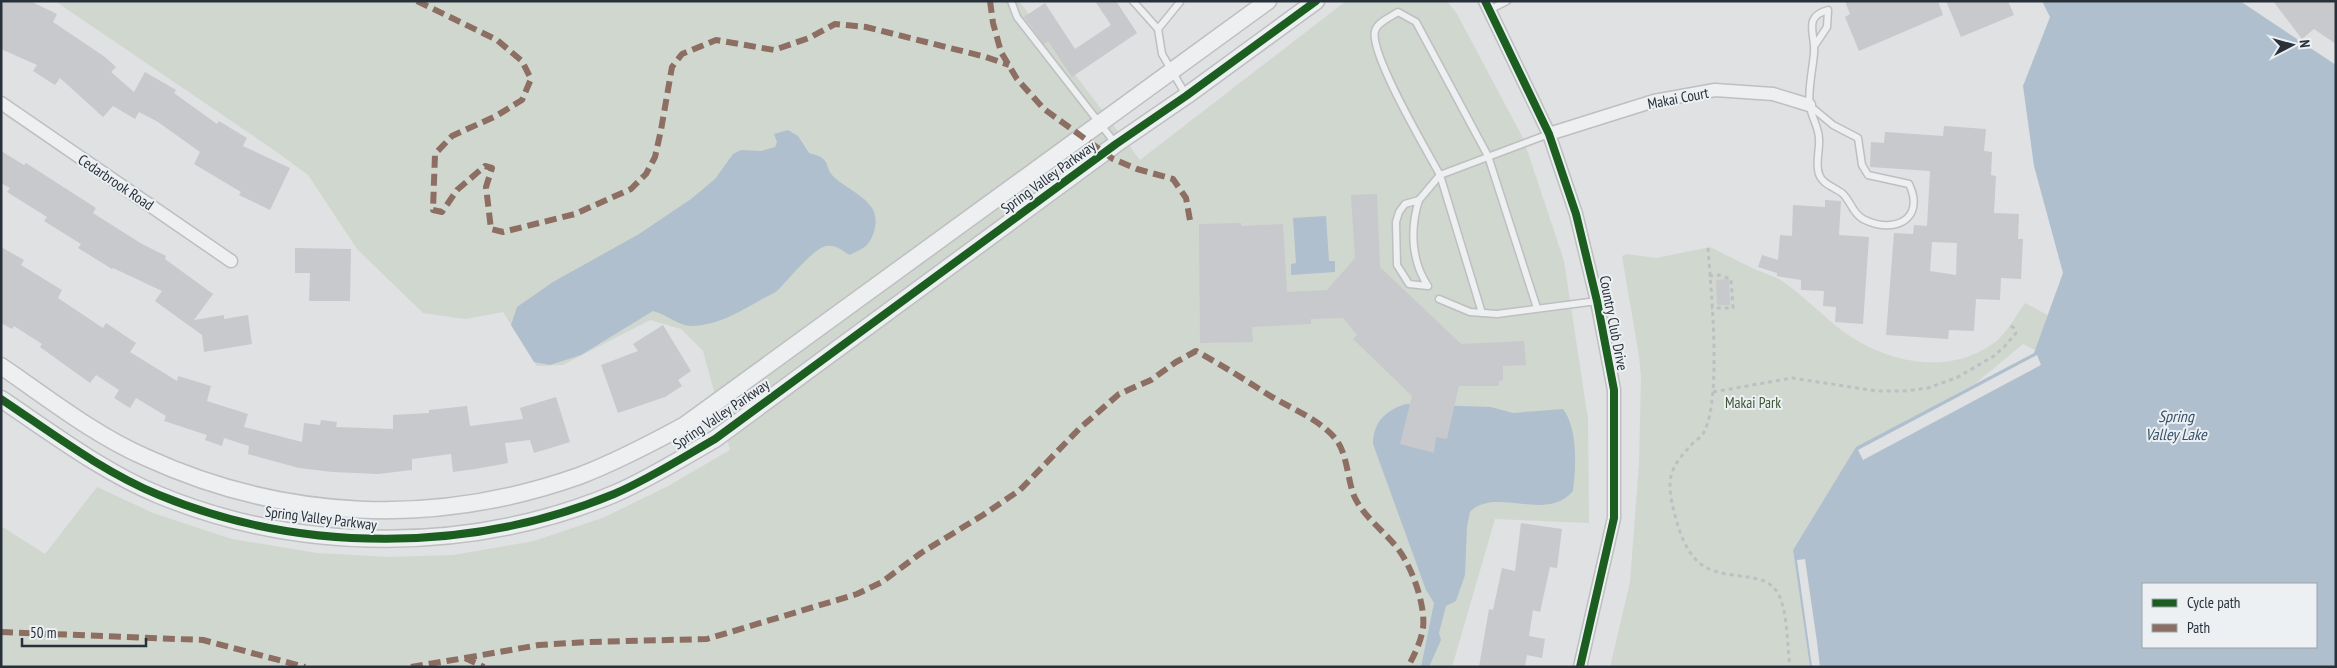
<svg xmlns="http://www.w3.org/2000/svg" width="2337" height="668" font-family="'PT Sans Narrow',sans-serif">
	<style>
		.green { fill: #d0d7cf }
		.water { fill: #afbfcd; fill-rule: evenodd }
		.pier { fill: #dfe1e3 }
		.building { fill: #c7c9cc; fill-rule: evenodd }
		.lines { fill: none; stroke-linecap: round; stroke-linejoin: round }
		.service-casing { stroke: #bdbfc1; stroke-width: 9 }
		.minor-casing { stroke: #bdbfc1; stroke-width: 15 }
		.tertiary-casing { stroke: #bdbfc1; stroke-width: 19 }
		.path { stroke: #bdc0c3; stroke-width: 3; stroke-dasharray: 4 4; stroke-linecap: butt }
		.service { stroke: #eeeff0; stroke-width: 6 }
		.minor { stroke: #eeeff0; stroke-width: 12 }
		.tertiary { stroke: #eeeff0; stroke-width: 16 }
		.quiet { stroke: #8d6e63; stroke-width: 6; stroke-dasharray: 12 6; stroke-linecap: butt }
		.cycleway-casing { stroke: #ecf0f3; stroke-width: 11 }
		.cycleway { stroke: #1b5e20; stroke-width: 8 }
		.labels { text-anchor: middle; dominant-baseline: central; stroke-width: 4; stroke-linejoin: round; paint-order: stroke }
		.street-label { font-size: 15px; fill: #28303a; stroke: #ecf0f3 }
		.park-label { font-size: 15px; fill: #3e5536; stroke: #ecf0f3 }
		.water-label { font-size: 16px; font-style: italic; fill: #36516a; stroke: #ecf0f3 }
	</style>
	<rect width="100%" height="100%" fill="#dfe1e3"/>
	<g class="green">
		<polygon points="55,1 1019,1 1140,160 1346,1 1447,1 1457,14 1523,138 1564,261 1588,419 1589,523 1495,519 1452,667 1,667 1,526 45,554 97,487 153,513 232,539 317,553 389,557 453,555 534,541 605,517 670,485 730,450 703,351 681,329 650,320 563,365 537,366 503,312 465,319 423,313 357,249 308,175 274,150"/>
		<path d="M 1710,247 C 1725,254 1739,262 1754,269 C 1765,274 1776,276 1785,283 C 1803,296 1818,311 1835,325 C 1877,360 1943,378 1991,345 C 2006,335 2015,317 2025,303 L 2059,321 L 2035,350 L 2023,344 L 1976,383 L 1856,448 L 1793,550 L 1810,667 L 1610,667 L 1630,582 L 1639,464 L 1641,378 L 1639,356 L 1622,256 L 1627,254 L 1656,258 Z"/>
	</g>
	<g class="water">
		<path d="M 2042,1 L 2240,1 L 2336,65 L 2336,667 L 1810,667 L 1793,550 L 1856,447 L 2034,353 L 2063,273 L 2034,166 L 2023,86 L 2050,17 ZM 2143,584 L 2316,584 L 2316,647 L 2143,647 Z"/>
		<path d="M 788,130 L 798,136 L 809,153 C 834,159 822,166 835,178 C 846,188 864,195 872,208 C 879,218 875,236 867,245 C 863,249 855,252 850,255 C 842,251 836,244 826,246 C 814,248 788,280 779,289 C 774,294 765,297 759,301 C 737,313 718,325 692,326 C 678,326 666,314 653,311 L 581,355 L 550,365 L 534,362 L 511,325 L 517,307 L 553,282 L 639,234 L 691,199 L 715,179 L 733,154 L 741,150 L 761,151 L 775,147 L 777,142 L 774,134 Z"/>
		<polygon points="1326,216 1329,261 1335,261 1335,272 1291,275 1291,264 1296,263 1293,218"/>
		<path d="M 1406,404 L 1491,407 L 1513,413 L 1563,409 C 1578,428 1576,467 1573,491 C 1547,523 1494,486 1470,512 L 1467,527 L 1465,575 L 1456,601 L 1446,606 L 1439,633 L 1441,640 L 1429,667 L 1421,667 L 1434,603 L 1426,590 L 1373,444 C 1373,422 1386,410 1406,404 Z"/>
	</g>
	<g class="pier">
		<polygon points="2037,355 2041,365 1863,460 1858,450"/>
		<polygon points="1805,559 1817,642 1820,667 1812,667 1797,560"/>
	</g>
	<g class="building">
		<polygon points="1,1 30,1 57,14 53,22 105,57 116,67 111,72 134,92 145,72 176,90 174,93 217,124 219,121 247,138 243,146 290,168 270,210 239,195 241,192 194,164 200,152 158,122 139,112 135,119 113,106 103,117 60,78 55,85 33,71 37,65 1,49"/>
		<polygon points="1095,1 1116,1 1137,33 1072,77 1048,41 1044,44 1024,17 1045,3 1075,49 1111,25"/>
		<polygon points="1845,1 1938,1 1943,15 1859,51 1845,17 1850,14"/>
		<polygon points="1946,1 2008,1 2014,15 1961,37"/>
		<polygon points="2273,1 2336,1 2336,44 2314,29 2302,39"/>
		<path d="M 1944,126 L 1986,129 L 1984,151 L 1992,152 L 1991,175 L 1996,176 L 1994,213 L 2019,214 L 2018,239 L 2023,239 L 2021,279 L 2001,278 L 2000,300 L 1976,299 L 1974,331 L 1949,330 L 1948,339 L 1886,335 L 1894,233 L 1913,234 L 1914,225 L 1927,226 L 1930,171 L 1870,167 L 1871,142 L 1884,143 L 1885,132 L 1943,136 ZM 1932,242 L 1957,243 L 1956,275 L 1930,271 Z"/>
		<polygon points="1,151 24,165 26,163 96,208 93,213 142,244 166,256 165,259 213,294 194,320 224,315 224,319 248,315 252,344 204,352 202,335 155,301 162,291 113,268 112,269 78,248 81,244 44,221 47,217 7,192 10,188 1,183"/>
		<polygon points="1377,194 1380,267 1461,344 1524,341 1526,365 1503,366 1503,380 1499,381 1499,386 1459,386 1447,439 1436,437 1434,453 1400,444 1412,396 1353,339 1357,335 1343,318 1311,319 1311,324 1252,327 1253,342 1200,343 1199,224 1241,223 1241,226 1283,224 1287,292 1327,290 1355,258 1351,195"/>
		<polygon points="1825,200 1841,201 1839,235 1869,237 1863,324 1835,322 1836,307 1823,306 1824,291 1801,290 1801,280 1777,276 1777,273 1758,267 1762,255 1778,260 1780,235 1792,236 1793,205 1825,207"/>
		<polygon points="1,247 24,260 21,265 62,290 58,298 103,328 106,323 136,343 130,352 177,381 178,376 211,386 207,401 248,414 244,427 302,442 304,423 320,425 321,420 337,422 336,427 393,429 393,415 429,413 429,410 467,406 470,426 523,419 520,408 556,397 570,442 534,453 530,440 505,443 508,463 475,469 453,472 451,454 412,459 412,470 378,474 332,472 299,468 248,454 249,446 224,438 222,446 205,440 207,435 164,421 166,416 136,398 130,408 114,398 119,390 96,375 90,383 40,347 42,344 14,326 12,329 1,323"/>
		<polygon points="295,248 351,249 350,301 309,301 310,273 295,273"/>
		<polygon points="1729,279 1730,305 1717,305 1716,280"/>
		<polygon points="663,325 691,371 678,380 682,386 665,397 618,413 601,365 638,351 633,344"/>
		<polygon points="1521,523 1562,529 1557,568 1550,567 1540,612 1533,610 1529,636 1545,639 1542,658 1527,655 1525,667 1479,667 1489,609 1493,610 1502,568 1515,571"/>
	</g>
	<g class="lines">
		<g class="service-casing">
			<g id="service">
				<polyline points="1011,1 1017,17 1115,143"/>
				<polyline points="1133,1 1158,29"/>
				<polyline points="1180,2 1158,29 1162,54 1186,95"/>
				<polyline points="1491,9 1507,1"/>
				<path d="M 1809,105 L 1833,125 L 1858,138 L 1862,165 L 1868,175 L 1909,184 C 1926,219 1894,235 1863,219 C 1852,213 1851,201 1842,193 C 1834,187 1822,184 1819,174 C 1815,163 1820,150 1819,139 C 1819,128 1812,118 1810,107 C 1807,93 1813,68 1814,53 C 1816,34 1802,17 1828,10 L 1827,27 L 1815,45"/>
				<path d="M 1419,200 L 1440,175 C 1427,151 1369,53 1375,31 C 1377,22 1391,17 1398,12 L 1416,22 L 1488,156 L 1537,308"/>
				<path d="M 1419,200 C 1410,228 1411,261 1428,286 L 1409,284 L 1397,265 L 1396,222 L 1399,212 L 1405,204 Z"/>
				<polyline points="1439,299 1470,312 1497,314 1597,301"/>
				<polyline points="1482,313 1440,175 1549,134"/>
			</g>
		</g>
		<g class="minor-casing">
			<g id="minor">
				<polyline points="1485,1 1549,134 1576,214 1597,301 1614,390 1614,518 1580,667"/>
				<polyline points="1,103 231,261"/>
				<polyline points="1549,134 1654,101 1715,90 1773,94 1809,105"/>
			</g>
		</g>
		<g class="tertiary-casing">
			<g id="tertiary">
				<path d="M 1,366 C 48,398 93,434 145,457 C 284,521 435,527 579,476 C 616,462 650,444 685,425 L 1268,1"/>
				<path d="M 1,399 C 52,433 103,472 159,495 C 302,554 472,553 614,494 C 649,479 682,458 715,439 L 1116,144 L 1186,96 L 1316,1"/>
			</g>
		</g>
		<g class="path">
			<path d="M 1708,248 C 1711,289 1722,397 1704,432 C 1702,436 1697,440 1693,443 C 1674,464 1666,473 1672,503 C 1677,525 1685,557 1707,568 C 1719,574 1735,575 1748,577 C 1760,579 1770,581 1777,592 C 1788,609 1787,646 1790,667"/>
			<polyline points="1709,276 1719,275 1731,279 1733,308 1711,308"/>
			<polyline points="1713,392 1792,378 1877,391 1904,391 1928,388 1958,377 1994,356 2005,346 2016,333 2014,328 2009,325"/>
		</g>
		<use href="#service" class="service"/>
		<use href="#minor" class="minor"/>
		<use href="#tertiary" class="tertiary"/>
		<g class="quiet">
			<polyline points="417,1 497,40 522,61 531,79 522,100 496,116 452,136 435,154 433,210 442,212 457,190 485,166 492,168 486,187 491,229 503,232 575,214 631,189 646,174 655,157 661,130 672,67 682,54 716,40 774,50 809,38 835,24 866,27 986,57 1009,65"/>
			<polyline points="990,1 993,23 1001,52 1017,79 1044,109 1113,159 1137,169 1173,179 1186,198 1191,226"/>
			<polyline points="1,632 203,640 305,667"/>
			<path d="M 465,658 L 539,645 L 587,642 L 707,639 L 857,594 L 882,582 L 921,553 L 983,515 L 1020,490 L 1080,428 L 1119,394 L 1151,380 L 1176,362 L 1196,351 C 1220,364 1242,378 1264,392 C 1287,407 1316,417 1334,437 C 1348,452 1347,481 1355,498 C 1364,516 1381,529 1394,544 C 1410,561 1426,604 1423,628 C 1421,642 1414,655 1408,667"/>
			<polyline points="411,667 465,658 484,667"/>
		</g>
		<g class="cycleway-casing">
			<g id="cycleway">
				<polyline points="1485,1 1549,134 1576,214 1597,301 1614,390 1614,518 1580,667"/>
				<path d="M 1,399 C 52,433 103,472 159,495 C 302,554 472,553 614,494 C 649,479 682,458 715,439 L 1116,144 L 1186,96 L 1316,1"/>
			</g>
		</g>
		<use href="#cycleway" class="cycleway"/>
	</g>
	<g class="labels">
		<g class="street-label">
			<text transform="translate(1678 98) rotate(-11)">Makai Court</text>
			<text transform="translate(1048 177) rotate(-36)">Spring Valley Parkway</text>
			<text transform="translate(116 182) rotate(34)">Cedarbrook Road</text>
			<text transform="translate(1614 323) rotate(79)">Country Club Drive</text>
			<text transform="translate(721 414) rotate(-34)">Spring Valley Parkway</text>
			<text transform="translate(321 518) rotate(7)">Spring Valley Parkway</text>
		</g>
		<g class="park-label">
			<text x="1753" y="402">Makai Park</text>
		</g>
		<g class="water-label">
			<text x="2176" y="416">Spring<tspan x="2176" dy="18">Valley Lake</tspan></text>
		</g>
	</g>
	<rect width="2337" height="668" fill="none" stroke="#28303a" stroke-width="5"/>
	<rect x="2142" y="583" width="175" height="65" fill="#ecf0f3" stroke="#9ea3a9"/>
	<rect x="2152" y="599" width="25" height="8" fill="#1b5e20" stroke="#9ea3a9"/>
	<text x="2187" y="608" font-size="15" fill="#28303a">Cycle path</text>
	<rect x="2152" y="624" width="25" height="8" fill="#8d6e63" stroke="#9ea3a9"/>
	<text x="2187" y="633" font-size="15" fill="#28303a">Path</text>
	<g transform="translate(2292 45) rotate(84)" stroke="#ecf0f3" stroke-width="4" paint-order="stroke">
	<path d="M0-4L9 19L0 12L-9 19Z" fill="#28303a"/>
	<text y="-8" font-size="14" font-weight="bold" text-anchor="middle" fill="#28303a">N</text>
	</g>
	<path d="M22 638v8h124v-8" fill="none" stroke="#28303a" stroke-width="2.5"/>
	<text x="30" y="638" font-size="15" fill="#28303a" stroke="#ecf0f3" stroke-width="4" paint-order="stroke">50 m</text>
</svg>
